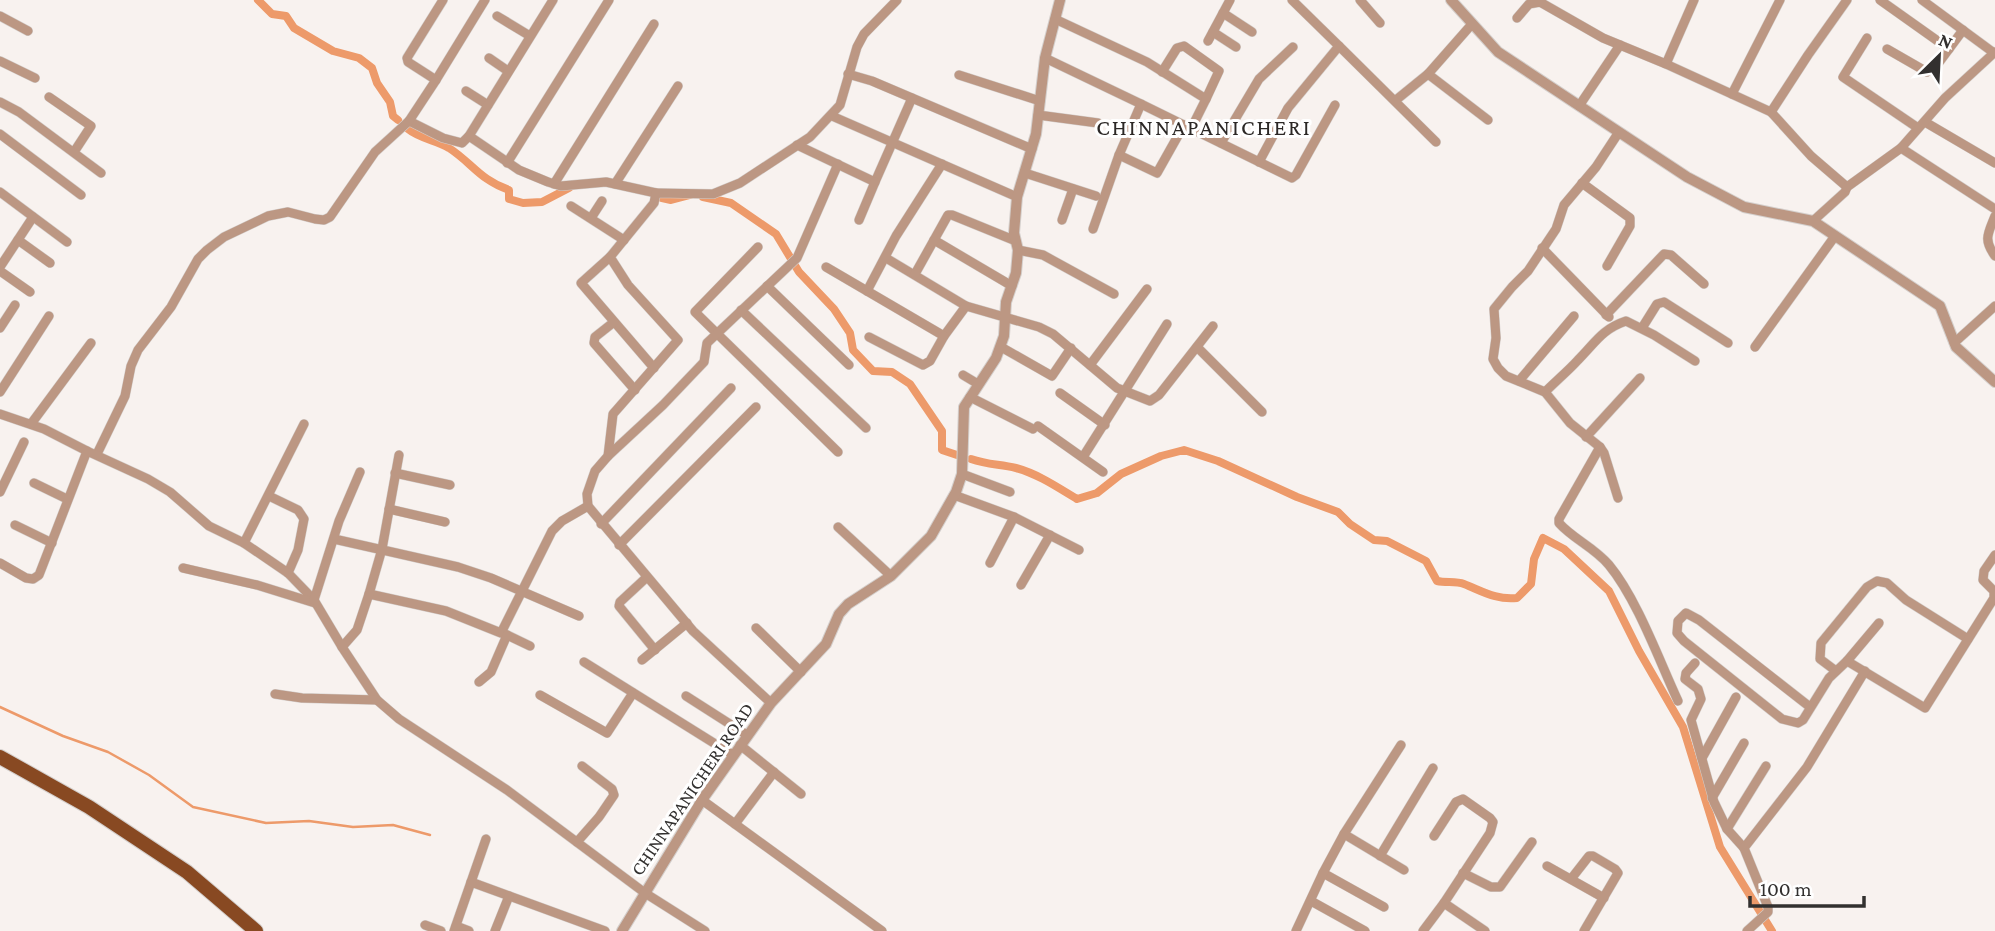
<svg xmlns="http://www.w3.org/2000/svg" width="1995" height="931" font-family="'Crimson Pro',serif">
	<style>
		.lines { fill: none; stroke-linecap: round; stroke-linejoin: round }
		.stream { stroke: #ed9a6a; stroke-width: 2.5 }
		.canal { stroke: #ed9a6a; stroke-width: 8 }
		.minor-casing { stroke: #d4cfcc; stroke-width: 10 }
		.tertiary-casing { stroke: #d4cfcc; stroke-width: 12 }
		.primary-casing { stroke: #d4cfcc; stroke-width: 16 }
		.minor { stroke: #bc9783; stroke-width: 9 }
		.tertiary { stroke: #bc9783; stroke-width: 10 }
		.primary { stroke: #884922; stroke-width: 14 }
		.labels { text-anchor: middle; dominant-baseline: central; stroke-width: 6; stroke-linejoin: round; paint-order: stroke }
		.street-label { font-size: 19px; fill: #32302f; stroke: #fff }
		.quarter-label { font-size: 23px; letter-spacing: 2px; fill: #2c2826; stroke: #fff }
	</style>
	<rect width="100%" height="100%" fill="#f8f2ef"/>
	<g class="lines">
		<polyline class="stream" points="0,707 63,736 108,752 149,775 193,807 266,823 309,821 353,827 393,825 430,835"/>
		<g class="canal">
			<polyline points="258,0 272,14 286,16 294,28 333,51 359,58 372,68 377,83 390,102 393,116 398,120"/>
			<path d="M 408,129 C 420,139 436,140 449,148 C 472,163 480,180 509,190 L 509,199 L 523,203 L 542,202 L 569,188"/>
			<polyline points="703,197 731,203 776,234 799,272 834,309 850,333 853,350 873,371 892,372 910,384 942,431 942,450 957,455"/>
			<polyline points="662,198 671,200 690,195"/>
			<path d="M 971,459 C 988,465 1000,464 1016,468 C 1038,474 1057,487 1077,499 L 1097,493 L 1121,474 L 1161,456 L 1184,450 L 1218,461 L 1297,497 L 1338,512 L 1350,524 L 1374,540 L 1387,541 L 1426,561 L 1437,581 C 1446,583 1456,581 1464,584 C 1484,592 1496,600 1517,598 L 1531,584 L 1534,559 L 1543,538 L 1564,549 L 1609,591 L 1639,651 L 1683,727 L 1720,847 L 1772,931"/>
		</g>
		<g class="minor-casing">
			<g id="minor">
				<polyline points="443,0 407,58 408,62 436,80 485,0"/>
				<polyline points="1292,0 1339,46"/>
				<polyline points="1360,0 1380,23"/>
				<polyline points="1880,0 1949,49"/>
				<polyline points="1922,0 1994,53"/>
				<polyline points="1223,13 1252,32"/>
				<polyline points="0,16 28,31"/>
				<polyline points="497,16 530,36"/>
				<polyline points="1517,18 1529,4 1540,2 1603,38 1666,64 1771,112 1811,156 1847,187 1845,192 1813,221"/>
				<polyline points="1055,19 1147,62 1206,99 1191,129"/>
				<polyline points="1213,32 1236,47"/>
				<polyline points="1867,38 1843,77 1918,128"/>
				<polyline points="1208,41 1230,0"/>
				<polyline points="1887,49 1927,72 1937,65 1963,30"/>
				<polyline points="489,58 508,71"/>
				<polyline points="1045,58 1141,104 1119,155 1093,229"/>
				<polyline points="0,61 35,78"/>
				<polyline points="1666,64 1694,0"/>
				<polyline points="1162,72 1177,48 1184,46 1219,71 1206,99"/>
				<polyline points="848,74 872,81 1032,149"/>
				<polyline points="1428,74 1488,120"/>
				<polyline points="959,75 1040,101"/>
				<polyline points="466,91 488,105"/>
				<polyline points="1732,94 1780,0"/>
				<polyline points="49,97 91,126 74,152"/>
				<polyline points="1396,100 1428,74 1472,24"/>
				<polyline points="0,102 19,112 101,173"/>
				<polyline points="1141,104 1292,178 1296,175 1335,105"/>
				<polyline points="1579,106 1620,45"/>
				<polyline points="1771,112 1808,55 1847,0"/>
				<polyline points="1038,115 1098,123"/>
				<polyline points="832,116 1017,197"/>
				<polyline points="409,121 443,138 462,143 469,136 553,0"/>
				<polyline points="1925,122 1995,163"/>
				<polyline points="0,134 81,195"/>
				<polyline points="469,136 519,170 548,182 561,186 606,182 656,193"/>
				<polyline points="1221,143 1259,79 1293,47"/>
				<polyline points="797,145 875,182 912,98"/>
				<polyline points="1901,148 1995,209"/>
				<polyline points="1119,155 1157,173 1184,125"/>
				<polyline points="1259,162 1288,108 1339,46 1436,142"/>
				<polyline points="507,163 609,0"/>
				<polyline points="1025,173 1096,196"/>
				<polyline points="1582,183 1630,218 1630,226 1607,266"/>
				<polyline points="554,184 654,24"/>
				<polyline points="615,184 678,86"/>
				<polyline points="1847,187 1901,148 1945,98 1995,52"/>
				<polyline points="0,192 67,242"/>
				<polyline points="571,206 624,240"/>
				<path d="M 1995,216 C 1988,234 1983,239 1995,256"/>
				<polyline points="591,218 602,201"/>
				<polyline points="859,220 875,182"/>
				<polyline points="1062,220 1073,189"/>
				<polyline points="18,240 50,263"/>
				<polyline points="934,240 1012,286"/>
				<polyline points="758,247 695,312 838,452"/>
				<polyline points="1542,248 1609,317"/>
				<polyline points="1018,250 1043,255 1114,294"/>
				<polyline points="610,257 581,283 654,368"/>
				<polyline points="886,258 966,306 1039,327 1053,334 1117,388 1150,401 1159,395 1213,326"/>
				<polyline points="0,267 33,217"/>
				<polyline points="826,267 944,336 966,306"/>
				<polyline points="0,271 30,292"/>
				<polyline points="915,274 948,215 952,215 1016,241"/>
				<polyline points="767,286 849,365"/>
				<polyline points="867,291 896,236 942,164"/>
				<polyline points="741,310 866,428"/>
				<polyline points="1606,315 1664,254 1671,255 1704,284"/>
				<polyline points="614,322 595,337 594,343 635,390"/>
				<polyline points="0,328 15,305"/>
				<polyline points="1642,328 1657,304 1664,302 1728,343"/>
				<polyline points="869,337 923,365 930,361 944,336"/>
				<polyline points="1954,343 1995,306"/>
				<polyline points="1001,347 1052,376 1071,348"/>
				<polyline points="1197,347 1262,412"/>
				<polyline points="1755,347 1835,236"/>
				<polyline points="1090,365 1147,289"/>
				<polyline points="963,375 978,384"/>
				<polyline points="1519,381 1574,316"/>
				<polyline points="0,392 49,316"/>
				<path d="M 1545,392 C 1556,381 1568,371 1578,360 C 1595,343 1602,329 1626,321 L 1654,335 L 1695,361"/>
				<polyline points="1060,393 1105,425"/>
				<polyline points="970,397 1033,429"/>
				<polyline points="0,414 44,429 87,451"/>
				<polyline points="31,424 91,343"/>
				<polyline points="1038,426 1103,472"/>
				<polyline points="1586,437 1640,378"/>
				<path d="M 1600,447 L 1559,519 L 1559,523 C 1573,539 1594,547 1609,565 C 1637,599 1659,660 1678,701"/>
				<polyline points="97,454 125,396 131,366 138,350 171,307 198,259 207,250 224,237 268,216 288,212 315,219 324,220 330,217 375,152 409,121 436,80"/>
				<polyline points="608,456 663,405 704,362 707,343 797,258 838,164"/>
				<polyline points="1083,457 1167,324"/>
				<polyline points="395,473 450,485"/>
				<polyline points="962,474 1010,492"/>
				<polyline points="34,483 67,499"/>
				<polyline points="0,492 24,442"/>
				<polyline points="954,495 1014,517 1079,550"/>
				<polyline points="269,496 298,510 304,519 298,550 288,573"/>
				<polyline points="1618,498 1604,453 1600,447 1570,423 1545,392 1506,376 1498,368 1493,359 1496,338 1494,309 1512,287 1528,271 1556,229 1564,205 1596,167 1619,132"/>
				<polyline points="389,509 445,522"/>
				<polyline points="601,524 731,388"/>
				<polyline points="15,525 52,543"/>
				<polyline points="838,527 891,576"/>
				<polyline points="334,539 458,567 491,578 579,616"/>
				<polyline points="244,543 304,424"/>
				<polyline points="619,545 756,407"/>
				<polyline points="0,563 26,578 33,579 39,575 87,451 148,479 170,492 209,526 244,543 288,573 314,600 342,647 377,700 399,719 507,790 645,893 705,931"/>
				<polyline points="990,563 1014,517"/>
				<polyline points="183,568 257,585 315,603"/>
				<polyline points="647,577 620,602 619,606 655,650"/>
				<polyline points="1021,585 1050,535"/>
				<polyline points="369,594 446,611 501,633 552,531 562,521 588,506"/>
				<polyline points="314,600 339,521 360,472"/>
				<polyline points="756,628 801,672"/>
				<polyline points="503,633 530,646"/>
				<polyline points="342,647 357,630 369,594 382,549 399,455"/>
				<polyline points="642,660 687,623"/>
				<polyline points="1847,661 1879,623"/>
				<polyline points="584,662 733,755"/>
				<polyline points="1695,663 1686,673 1685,679 1698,689 1701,699 1691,720 1714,802 1727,829 1744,848"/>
				<polyline points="1836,671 1820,659 1821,643 1867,587 1877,581 1887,583 1906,600 1968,639"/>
				<polyline points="479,682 491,672 507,635"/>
				<polyline points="275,694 302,698 377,700"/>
				<polyline points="540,695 607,733 633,693"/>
				<polyline points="686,696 747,735"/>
				<polyline points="771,703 693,631 588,506 587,494 595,471 608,456 613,414 678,340 628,285 610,257 654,203 656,193 713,194 740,183 810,137 840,105 857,47 864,34 897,0"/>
				<polyline points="1810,707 1699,620 1686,613 1678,621 1677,633 1684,641 1782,719 1798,723 1803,720 1829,678 1847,661 1925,708 1994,598 1994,591 1983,580 1984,571 1995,555"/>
				<polyline points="740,745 801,794"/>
				<polyline points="1702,758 1736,697"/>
				<polyline points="1712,798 1744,743"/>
				<polyline points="702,800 882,931"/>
				<polyline points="735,824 774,772"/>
				<polyline points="1727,829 1766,766"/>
				<polyline points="1344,834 1401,745"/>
				<polyline points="1434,836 1456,802 1463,799 1490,818 1493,822 1490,833 1444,903 1485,931"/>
				<polyline points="577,842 599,817 614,795 612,789 582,766"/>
				<polyline points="1380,856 1433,768"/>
				<polyline points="1547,866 1604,898"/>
				<polyline points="1323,873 1384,907"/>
				<polyline points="1463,873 1491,887 1500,887 1532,842"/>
				<polyline points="1571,879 1589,856 1593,856 1615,869 1618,873 1584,931"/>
				<polyline points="471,882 605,931"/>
				<polyline points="1311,901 1365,931"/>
				<polyline points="425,925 441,931"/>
				<polyline points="456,926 469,931"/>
				<polyline points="454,931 486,839"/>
				<polyline points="495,931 509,896"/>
				<polyline points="1296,931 1323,873 1344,834 1404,870"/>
				<polyline points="1423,931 1444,903"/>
				<polyline points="1747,931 1768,912 1768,907 1744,848 1807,767 1865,671"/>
			</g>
		</g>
		<g class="tertiary-casing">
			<g id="tertiary">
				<polyline points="1451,0 1498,52 1687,177 1744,207 1813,221 1940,306 1956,347 1995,382"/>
				<polyline points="622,931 702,800 771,703 826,644 839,614 848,604 891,576 931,536 956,492 962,474 964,407 996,358 1004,336 1006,302 1016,273 1018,250 1014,233 1017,197 1036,134 1045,58 1060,0"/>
			</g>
		</g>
		<g class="primary-casing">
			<polyline id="primary" points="0,757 89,807 187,872 256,931"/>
		</g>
		<use href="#minor" class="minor"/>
		<use href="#tertiary" class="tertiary"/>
		<use href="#primary" class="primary"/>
	</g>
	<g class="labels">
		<g class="street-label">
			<text transform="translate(692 789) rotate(-56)">CHINNAPANICHERI ROAD</text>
		</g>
		<g class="quarter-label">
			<text x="1204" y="127">CHINNAPANICHERI</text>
		</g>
	</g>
	<g transform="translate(1939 56) rotate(24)" stroke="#ffffff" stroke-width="5" paint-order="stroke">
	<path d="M0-5L12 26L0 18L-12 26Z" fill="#32302f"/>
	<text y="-10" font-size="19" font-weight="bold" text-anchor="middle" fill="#32302f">N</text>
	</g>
	<path d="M1750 896v10h114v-10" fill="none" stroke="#32302f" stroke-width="3.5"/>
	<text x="1760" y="896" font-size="21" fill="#32302f" stroke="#ffffff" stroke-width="5" paint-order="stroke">100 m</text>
</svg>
